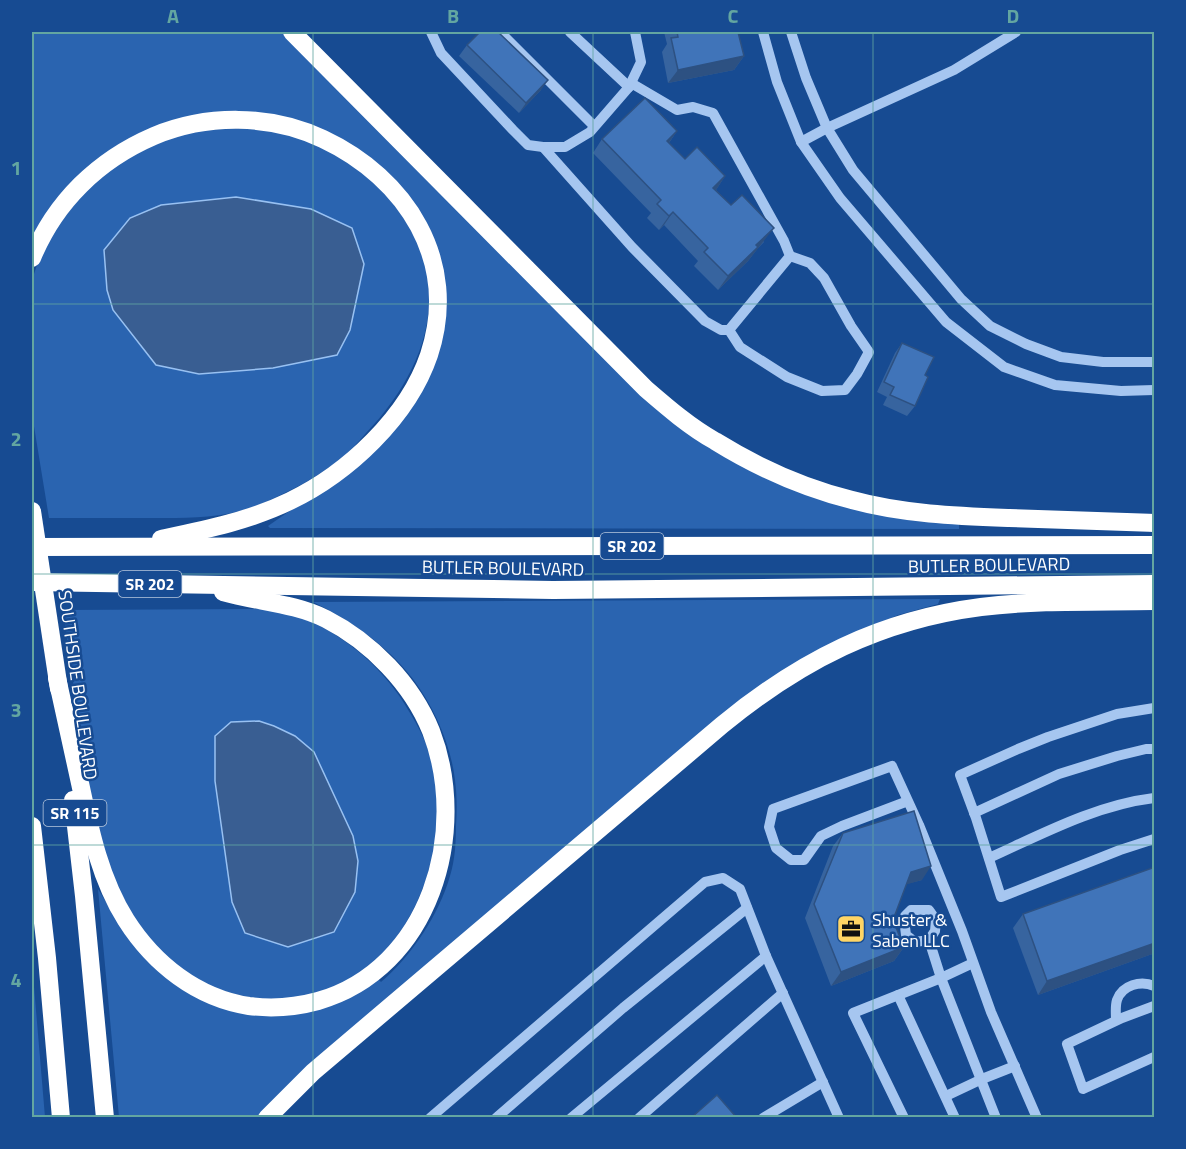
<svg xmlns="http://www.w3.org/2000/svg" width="1186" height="1149" font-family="'Titillium Web',sans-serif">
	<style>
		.green { fill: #2a64b0; fill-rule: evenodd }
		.water { fill: #395e92; stroke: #98c1f2; stroke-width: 1.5 }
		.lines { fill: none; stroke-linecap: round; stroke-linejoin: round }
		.minor { stroke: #a6c6f0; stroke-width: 10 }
		.highway { stroke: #fff; stroke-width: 18 }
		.wall { fill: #37649f }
		.shaded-wall { fill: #2d5182 }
		.building { fill: #4074b9; stroke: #2d5182; stroke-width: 1.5 }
		.grid { fill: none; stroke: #63a6a1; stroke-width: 1.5; stroke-opacity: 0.55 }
		.labels { text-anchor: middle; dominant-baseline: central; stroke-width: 5; stroke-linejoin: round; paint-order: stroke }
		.shield { fill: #174b92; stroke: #b9c9de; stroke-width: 1.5 }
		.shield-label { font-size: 16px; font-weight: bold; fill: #fff }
		.street-label { font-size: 18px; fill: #fff; stroke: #174b92 }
		.poi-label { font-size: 18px; fill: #fff; stroke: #174b92; text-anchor: start }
		.neatline { fill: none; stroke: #63a6a1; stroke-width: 2 }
		.grid-label { font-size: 20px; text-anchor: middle; font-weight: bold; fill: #63a6a1 }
	</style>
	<rect width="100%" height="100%" fill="#174b92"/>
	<g class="green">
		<polygon points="32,32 281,32 544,294 677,422 885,516 915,521 959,524 959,529 270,528 268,526 317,492 426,371 436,256 357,152 211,115 65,192 32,236"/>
		<path d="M 260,128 C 283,133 307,139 329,150 C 346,159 363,171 377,184 C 385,191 391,201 397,209 C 456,285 427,369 366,433 C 358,442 350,452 340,459 C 317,478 288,492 261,504 C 223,520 180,518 140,518 C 110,518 79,518 49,518 L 32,414 L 32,280 L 44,244 L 94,179 L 151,143 L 196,130 ZM 337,355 L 273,368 L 199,374 Z"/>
		<path d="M 940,599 L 938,604 L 898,615 L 836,642 L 260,1117 L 119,1117 L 98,889 L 128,938 L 164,974 L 230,1008 L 356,994 L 378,979 L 381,982 C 412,956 439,914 450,876 C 455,860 456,842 456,826 C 457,811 457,795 455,780 C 451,745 434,707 413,679 C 388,646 350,620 313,602 Z"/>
		<path d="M 261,609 C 270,610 279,610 287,613 C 334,627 373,658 400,697 C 411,714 421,730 428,749 C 454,825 425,932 355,976 C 309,1005 262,1005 212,987 C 199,982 186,977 175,967 C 170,963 166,957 161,951 C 154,943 147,936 140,927 C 135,920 131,912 127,904 C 122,895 116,886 112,876 C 106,864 104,849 100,835 C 96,822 91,808 89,794 C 85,774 83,752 80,731 C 74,691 69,651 63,610 ZM 259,721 L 274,726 L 295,736 L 335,800 L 353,836 L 232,902 L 228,866 Z"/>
		<polygon points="32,963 45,1117 32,1117"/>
	</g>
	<g class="water">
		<polygon points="236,197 311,209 352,228 364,264 350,330 337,355 273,368 199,374 156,365 113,310 107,290 104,250 130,218 161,205"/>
		<polygon points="259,721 274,726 295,736 314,752 353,836 358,861 355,892 334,932 288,947 245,933 232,902 215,781 215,736 231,722"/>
	</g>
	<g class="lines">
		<g class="minor">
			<polyline points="431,32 441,53 513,130 528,145 543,147 565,147 590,132 629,87 641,62 635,32"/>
			<polyline points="500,32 594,126"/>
			<polyline points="570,32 629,87"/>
			<polyline points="763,32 777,82 801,142 840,198 946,322 1004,367 1055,385 1121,391 1154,390"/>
			<polyline points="791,32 806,78 827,128 853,170 961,299 990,326 1026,344 1061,357 1103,362 1154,362"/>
			<polyline points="801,142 827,128 954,70 1016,32"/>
			<polyline points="543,147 632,247 705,321 721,330 729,330 790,256 784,241 713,113 693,107 677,110 631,83"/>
			<polyline points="729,330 740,347 787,377 822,391 845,390 857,374 869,352 851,326 824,278 810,263 790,256"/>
			<polyline points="1154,708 1117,714 1048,737 1018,749 960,775 976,818 1001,897 1120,850 1154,839"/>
			<polyline points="908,801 842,826 821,836 804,860 791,860 776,848 769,827 773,809 892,766 919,825 962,931 991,1012 1037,1118"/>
			<polyline points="974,813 1059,774 1117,756 1146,749 1154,749"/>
			<path d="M 989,858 C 1042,834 1096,805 1154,798"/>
			<polygon points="911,910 929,910 936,920 935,931 929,940 915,942 906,935 905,927 905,916"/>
			<polyline points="929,940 941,978 973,963"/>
			<polyline points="898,995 955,1118"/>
			<polyline points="1154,1006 1122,1018 1067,1044 1083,1089 1154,1057"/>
			<path d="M 1116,1020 C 1116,1014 1115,1006 1117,1000 C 1122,985 1141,980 1154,986"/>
			<polyline points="946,1096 982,1079 1015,1066"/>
			<polyline points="430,1118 705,882 723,878 740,889 766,956"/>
			<polyline points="496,1118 623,1008 747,908"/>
			<polyline points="571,1118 766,956 839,1118"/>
			<polyline points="639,1118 783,993"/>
			<polyline points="763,1118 823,1082"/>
			<polyline points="904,1118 853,1013 941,978 996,1118"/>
		</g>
		<g class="highway">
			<path d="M 292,32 L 646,389 C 668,408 690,427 715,441 C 757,467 804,488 852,500 C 903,514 957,516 1009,518 C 1058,520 1106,521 1154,523"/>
			<path d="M 32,258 C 55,202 98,160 154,136 C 207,114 270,114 323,139 C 406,178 460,261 429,355 C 408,417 348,473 290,501 C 249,521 204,530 161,539"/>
			<polyline points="32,511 59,689"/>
			<polyline points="32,547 1154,545"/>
			<polyline points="32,582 553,590 1154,584"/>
			<path d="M 57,678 C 65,713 72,748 80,783 C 90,830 100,879 126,920 C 154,964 197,998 249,1006 C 272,1009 296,1007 318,1001 C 430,969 470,832 431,731 C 412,684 371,642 326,619 C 294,603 258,602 223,592"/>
			<polyline points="73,800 84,896 105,1118"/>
			<polyline points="32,826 47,958 61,1118"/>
			<path d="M 267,1118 L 313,1072 L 722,725 C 800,661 880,620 981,607 C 1038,600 1097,602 1154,601"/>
		</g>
	</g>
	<g class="wall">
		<polygon points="664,32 738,32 744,56 734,70 668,83 662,52 667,44"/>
		<polygon points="467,45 541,90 519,113 459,56"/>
		<polygon points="677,131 669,143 685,159 725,176 716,190 764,242 758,248 748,261 718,290 694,266 698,261 664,225 659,230 647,218 651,213 593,153 602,139"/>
		<polygon points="902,343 925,375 915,406 907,416 883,405 887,397 877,392 895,353"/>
		<polygon points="843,833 922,880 906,884 893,920 904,947 894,961 831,986 805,918 833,846"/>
		<polygon points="1155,867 1155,953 1038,995 1013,928 1023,914"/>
	</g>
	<g class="shaded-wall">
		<polygon points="744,56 734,70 668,83 678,70"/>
		<polygon points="548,80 541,90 519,113 526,103"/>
		<polygon points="677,131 668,144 667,141"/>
		<polygon points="725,176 716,190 713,188"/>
		<polygon points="673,212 664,225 659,230 669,216"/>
		<polygon points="774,228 748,261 718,290 728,276 756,245"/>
		<polygon points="931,866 922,880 901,886 911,872"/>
		<polygon points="1155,943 1155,953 1038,995 1047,981"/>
		<polygon points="904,947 894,961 831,986 841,972"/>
	</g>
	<g class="building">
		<polygon points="480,32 498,32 548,80 526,103 467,45"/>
		<polygon points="677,32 738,32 744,56 678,70 671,38 678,37"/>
		<polygon points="645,98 677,131 667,141 685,159 697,147 725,176 713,188 731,205 742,195 774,228 756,245 758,247 728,276 704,252 708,248 673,212 669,216 657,204 661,200 602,139"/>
		<polygon points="902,343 934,357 925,375 928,377 915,406 890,395 894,387 884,382"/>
		<polygon points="914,811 931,866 911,872 893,920 904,947 841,972 814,904 843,833"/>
		<polygon points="1155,867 1155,943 1047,981 1023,914"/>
		<polygon points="717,1095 737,1118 691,1118"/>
	</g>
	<path class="grid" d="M 313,32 L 313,1118M 593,32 L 593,1118M 873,32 L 873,1118M 32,304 L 1154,304M 32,574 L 1154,574M 32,845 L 1154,845"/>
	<defs>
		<g id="office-square" transform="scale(1.5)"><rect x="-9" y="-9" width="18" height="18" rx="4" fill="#ffd565" stroke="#174b92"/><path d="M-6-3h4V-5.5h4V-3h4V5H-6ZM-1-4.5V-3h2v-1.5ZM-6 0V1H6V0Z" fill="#111"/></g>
	</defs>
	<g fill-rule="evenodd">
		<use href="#office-square" x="851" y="929"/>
	</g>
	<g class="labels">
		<g class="shield">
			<rect x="600.5" y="533" width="63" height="26" rx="4.5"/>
			<rect x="118.5" y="571" width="63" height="26" rx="4.5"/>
			<rect x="43.5" y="800" width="63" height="26" rx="4.5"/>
		</g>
		<g class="shield-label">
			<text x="632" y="546">SR 202</text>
			<text x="150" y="584">SR 202</text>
			<text x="75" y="813">SR 115</text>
		</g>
		<g class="street-label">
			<text transform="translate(989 565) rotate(-1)">BUTLER BOULEVARD</text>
			<text transform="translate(503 568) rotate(1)">BUTLER BOULEVARD</text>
			<text transform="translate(78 685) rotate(82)">SOUTHSIDE BOULEVARD</text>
		</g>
		<g class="poi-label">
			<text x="872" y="919">Shuster &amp;<tspan x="872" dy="21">Saben LLC</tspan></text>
		</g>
	</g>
	<rect width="1186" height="1149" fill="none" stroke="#174b92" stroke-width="66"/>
	<rect x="33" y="33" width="1120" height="1083" class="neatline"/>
	<g class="grid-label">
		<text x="173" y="23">A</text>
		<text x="453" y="23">B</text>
		<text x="733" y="23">C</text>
		<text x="1013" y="23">D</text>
		<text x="16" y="175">1</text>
		<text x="16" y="446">2</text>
		<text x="16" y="717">3</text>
		<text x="16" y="987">4</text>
	</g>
</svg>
